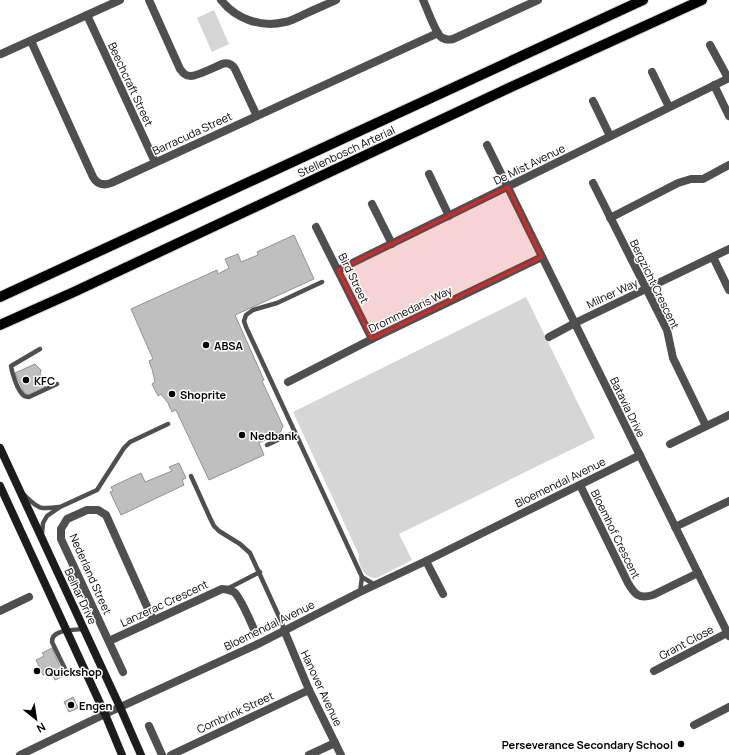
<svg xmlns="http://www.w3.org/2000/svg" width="729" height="755" font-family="Manrope,sans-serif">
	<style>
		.green { fill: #d6d6d6 }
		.building { fill: #bfbfbf; stroke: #939393 }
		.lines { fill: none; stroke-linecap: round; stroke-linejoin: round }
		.primary-casing { stroke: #dbdbdb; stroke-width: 12 }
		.service { stroke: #4f4f4f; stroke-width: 4.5 }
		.minor { stroke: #4f4f4f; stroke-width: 8 }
		.secondary { stroke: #1c1c1c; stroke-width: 8 }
		.primary { stroke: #000; stroke-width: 10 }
		.marked { fill: #d62828; fill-opacity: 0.2; stroke: #d62828; stroke-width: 3; stroke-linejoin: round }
		.poi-dot { fill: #000; stroke: #fff; stroke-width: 1.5 }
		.labels { text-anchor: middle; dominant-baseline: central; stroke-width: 3; stroke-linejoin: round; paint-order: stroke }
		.street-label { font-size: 11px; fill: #000; stroke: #fff }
		.poi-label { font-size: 11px; font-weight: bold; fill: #000; stroke: #fff; text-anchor: start }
	</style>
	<rect width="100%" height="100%" fill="#fff"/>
	<g class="green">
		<polygon points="214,10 229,44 212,52 197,18"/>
		<path d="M 526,297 L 595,438 L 399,534 L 412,560 L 377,578 C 365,579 357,565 359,555 L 293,412 Z"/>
	</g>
	<g class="building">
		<polygon points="294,235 314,279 235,315 264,380 262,381 283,426 280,433 259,443 264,455 209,480 176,410 172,412 168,403 161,394 158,396 152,384 155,382 152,369 149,361 153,359 131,309 217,270 218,274 229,268 225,259 238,254 241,262 258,255 257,252"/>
		<polygon points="35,364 41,370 40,375 42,376 40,379 44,386 45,386 46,387 30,395 27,395 24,392 15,373"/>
		<polygon points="179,463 186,478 182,480 184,485 121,515 110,492 113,491 111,487 141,473 145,482 172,471 169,467"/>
		<polygon points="52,648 64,676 55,680 51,672 43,675 36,660 44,656 42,653"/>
		<polygon points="73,697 78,708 69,712 64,702"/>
	</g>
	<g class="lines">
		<g class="primary-casing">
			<g id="primary">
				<polyline points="0,297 643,0"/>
				<polyline points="0,325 76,291 511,87 702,0"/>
			</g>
		</g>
		<g class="service">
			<polyline points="322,282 277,303 253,310 246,315 244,321 246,327 300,443 362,577 360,592"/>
			<path d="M 40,349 L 11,366 C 12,373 17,389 23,395 C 25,397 26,397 29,397 L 57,384"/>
			<polyline points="267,445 295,432"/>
			<polyline points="191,476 210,518 214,526 219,531 240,544 250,553 282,623 284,630"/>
			<path d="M 23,494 C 38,508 38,510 59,507"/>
			<polyline points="42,534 43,523 47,516 60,507 97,490 124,448 130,442 168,424"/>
			<polyline points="362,577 375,585"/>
			<polyline points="227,589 260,572"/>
			<path d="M 84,629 C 74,630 51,629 52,642 L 66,671 L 70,673 L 85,672"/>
		</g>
		<g class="minor">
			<path d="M 149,0 L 180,69 C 183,73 185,76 191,76 C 197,76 215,67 222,64 C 228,62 232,64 235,69 L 257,116"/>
			<path d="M 221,0 C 236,19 261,28 285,22 C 292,21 298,17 305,14 C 315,9 326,5 336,0"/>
			<path d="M 423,0 C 427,8 435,32 441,37 C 445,40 449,40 453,39 L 538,0"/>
			<polyline points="87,15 155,162"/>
			<path d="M 31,41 L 93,177 C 97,184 103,186 111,183 L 438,33"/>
			<polyline points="710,45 728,78"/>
			<polyline points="1,54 120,0"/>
			<polyline points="652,72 669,107"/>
			<polyline points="714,85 729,116"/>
			<polyline points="593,101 610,136"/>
			<polyline points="487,145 729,636"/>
			<polyline points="429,174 449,216"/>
			<polyline points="593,183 663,322 667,330 673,358 706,426"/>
			<polyline points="372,204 392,244"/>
			<polyline points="610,218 678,183 691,179 703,179 729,165"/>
			<polyline points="316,227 372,339"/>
			<polyline points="713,257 729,290"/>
			<polyline points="338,270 729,78"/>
			<polyline points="549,337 575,323 729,249"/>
			<polyline points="288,382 372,339 542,257"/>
			<polyline points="670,444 729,415"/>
			<path d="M 580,485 L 628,583 C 635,595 639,599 653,595 L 698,573"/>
			<polyline points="675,527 729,501"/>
			<polyline points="426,561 443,594"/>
			<polyline points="0,611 29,597"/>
			<polyline points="284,630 309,690 341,755"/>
			<path d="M 109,641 L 222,589 C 226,589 230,590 234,592 C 241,598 250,621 254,629"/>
			<polyline points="654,671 727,633"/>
			<polyline points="123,672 61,539 61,529 67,519 87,510 98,510 106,515 153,620"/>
			<polyline points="694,725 729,707"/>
			<polyline points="149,726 162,755"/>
			<polyline points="20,755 105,714 260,643 360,592 426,561 640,455"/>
			<polyline points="171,755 309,690"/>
			<polyline points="309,755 335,743"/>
		</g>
		<g class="secondary">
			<polyline points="0,448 120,707 141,755"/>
			<polyline points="0,486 105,714 122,755"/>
		</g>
		<use href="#primary" class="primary"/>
	</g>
	<path class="marked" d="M 508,187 L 542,257 L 372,339 L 338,270 Z"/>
	<g class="poi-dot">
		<circle cx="206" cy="345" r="4"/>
		<circle cx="26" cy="380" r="4"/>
		<circle cx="172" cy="394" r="4"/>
		<circle cx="242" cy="435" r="4"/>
		<circle cx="37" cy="671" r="4"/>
		<circle cx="71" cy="705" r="4"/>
		<circle cx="681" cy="744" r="4"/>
	</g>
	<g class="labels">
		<g class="street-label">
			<text transform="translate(131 84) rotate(65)">Beechcraft Street</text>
			<text transform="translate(192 133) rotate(-25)">Barracuda Street</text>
			<text transform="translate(346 151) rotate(-25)">Stellenbosch Arterial</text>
			<text transform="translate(529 164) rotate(-26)">De Mist Avenue</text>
			<text transform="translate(354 278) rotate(64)">Bird Street</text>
			<text transform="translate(655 284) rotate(64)">Bergzicht Crescent</text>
			<text transform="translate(612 293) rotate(-25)">Milner Way</text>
			<text transform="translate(410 309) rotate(-26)">Drommedaris Way</text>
			<text transform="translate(628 407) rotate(64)">Batavia Drive</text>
			<text transform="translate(560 482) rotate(-26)">Bloemendal Avenue</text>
			<text transform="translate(616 534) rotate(64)">Bloemhof Crescent</text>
			<text transform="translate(91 574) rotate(66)">Nederland Street</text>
			<text transform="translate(81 596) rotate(65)">Belhar Drive</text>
			<text transform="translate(164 603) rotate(-25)">Lanzerac Crescent</text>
			<text transform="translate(269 625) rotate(-26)">Bloemendal Avenue</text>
			<text transform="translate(686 642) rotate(-28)">Grant Close</text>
			<text transform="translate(322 688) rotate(65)">Hanover Avenue</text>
			<text transform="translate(235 712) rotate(-25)">Combrink Street</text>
		</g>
		<g class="poi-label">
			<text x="214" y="345">ABSA</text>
			<text x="34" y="380">KFC</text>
			<text x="180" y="394">Shoprite</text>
			<text x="250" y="435">Nedbank</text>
			<text x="45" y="671">Quickshop</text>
			<text x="79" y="705">Engen</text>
			<text x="673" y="744" text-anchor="end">Perseverance Secondary School</text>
		</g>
	</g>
	<g transform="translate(36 719) rotate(150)" stroke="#ffffff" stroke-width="3" paint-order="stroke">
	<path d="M0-3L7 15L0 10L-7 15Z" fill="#000000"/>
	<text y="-6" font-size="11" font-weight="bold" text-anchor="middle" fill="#000000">N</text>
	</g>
</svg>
